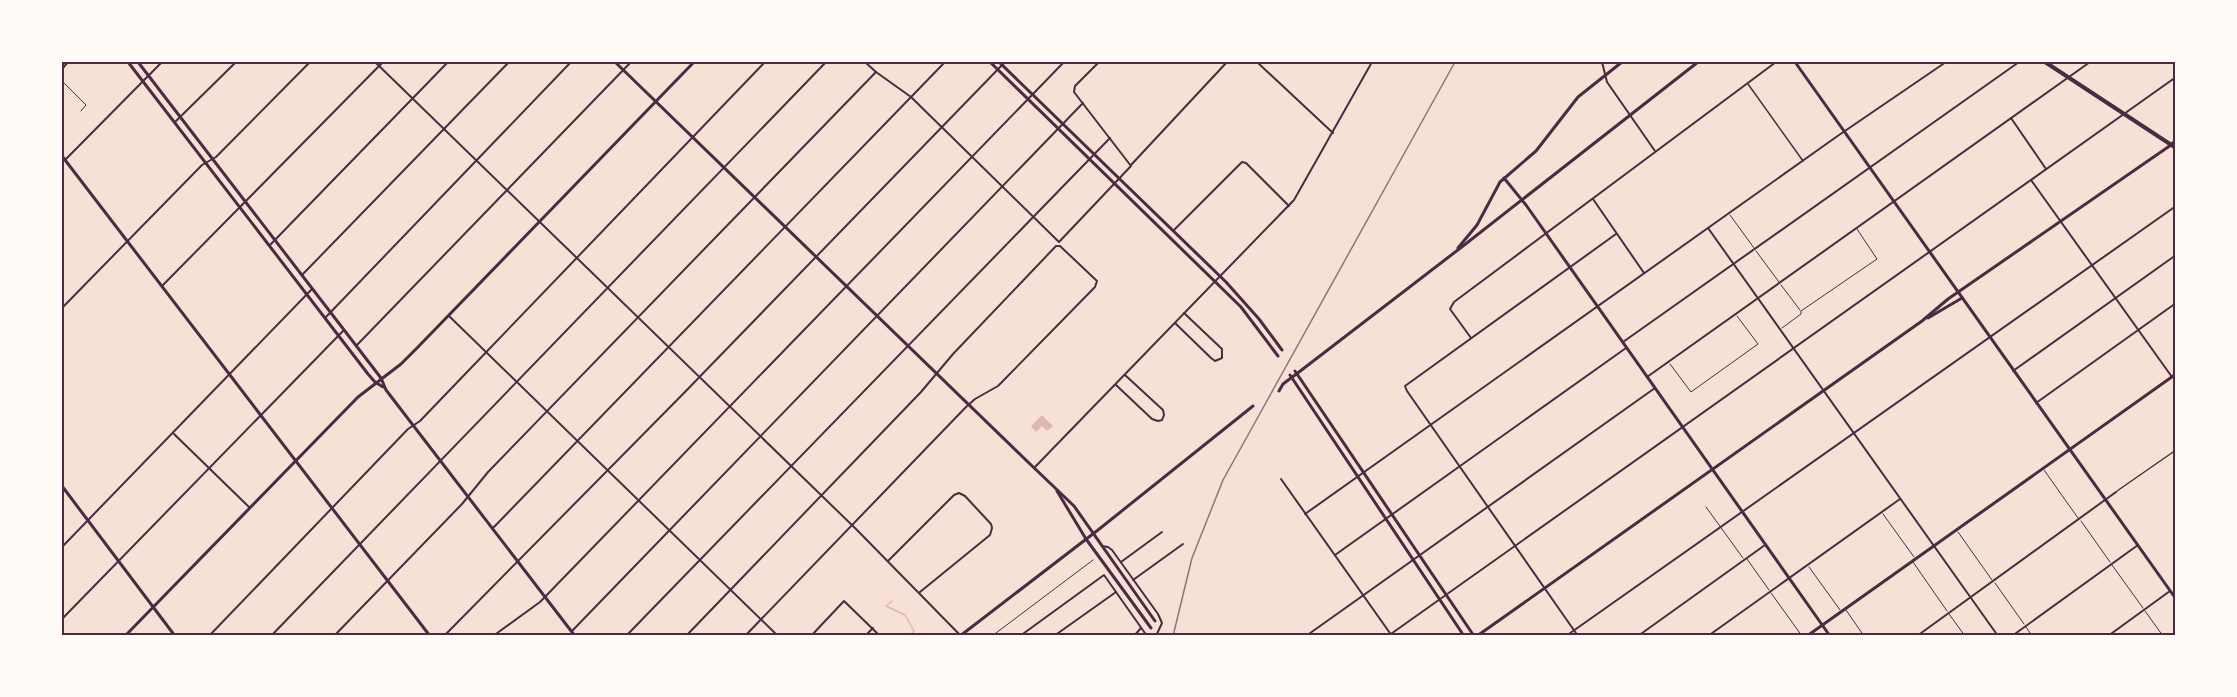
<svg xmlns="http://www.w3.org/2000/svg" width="2237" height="697" font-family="'PT Serif',serif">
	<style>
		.water { fill: #dcb8b0 }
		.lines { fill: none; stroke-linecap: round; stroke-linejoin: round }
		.stream { stroke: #dcb8b0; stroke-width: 1.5 }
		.service { stroke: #4a2c40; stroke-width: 1 }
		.pedestrian { stroke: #4a2c40; stroke-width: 1.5 }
		.minor { stroke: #4a2c40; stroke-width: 2 }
		.tertiary { stroke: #4a2c40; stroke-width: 3 }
		.secondary { stroke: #4a2c40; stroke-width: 3 }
		.primary { stroke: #4a2c40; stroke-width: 4 }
		.rail { stroke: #8f747c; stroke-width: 1.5 }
		.neatline { fill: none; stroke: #4a2c40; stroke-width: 2 }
	</style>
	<rect width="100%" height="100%" fill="#f7e1d7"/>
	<polygon class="water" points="1042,415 1053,426 1047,431 1042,426 1036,432 1031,426"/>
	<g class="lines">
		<polyline class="stream" points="892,601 886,606 905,615 914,631 909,636"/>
		<g class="service">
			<polyline points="62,81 86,105 81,111"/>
			<polyline points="1730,215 1754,248"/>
			<polyline points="1756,251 1779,282"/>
			<polyline points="1781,285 1800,310"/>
			<polyline points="1782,328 1801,314 1801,311 1877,259 1857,229"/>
			<polyline points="1670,364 1691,392 1758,344 1737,316"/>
			<polyline points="2044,470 2078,518"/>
			<polyline points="1706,507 1743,558"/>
			<polyline points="1883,514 1914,557"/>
			<polyline points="2081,521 2110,562"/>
			<polyline points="1958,532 1992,580"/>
			<polyline points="1747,559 1769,590"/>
			<polyline points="1913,562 1947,611"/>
			<polyline points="2112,565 2143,608"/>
			<polyline points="1809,567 1840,610"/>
			<polyline points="1995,583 2024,624"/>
			<polyline points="1771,593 1802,636"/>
			<polyline points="1846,610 1864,636"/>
			<polyline points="2145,611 2163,636"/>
			<polyline points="1949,614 1965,636"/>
			<polyline points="2026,627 2032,636"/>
			<polyline points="992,636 1093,560"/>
		</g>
		<g class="pedestrian">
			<polyline points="1748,84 1803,161"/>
			<polyline points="2117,491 2176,450"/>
		</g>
		<g class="minor">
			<polyline points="375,62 856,529 961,636"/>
			<polyline points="865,62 876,72 911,97 1059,242 1131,166 1074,92 1075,86 1099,62"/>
			<polyline points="1257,62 1333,133"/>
			<polyline points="1602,62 1607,82 1655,151"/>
			<polyline points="62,69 68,62"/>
			<polyline points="2011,118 2046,169"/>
			<polyline points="175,122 236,62"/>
			<polyline points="65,160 162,62"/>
			<polyline points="1131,165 1227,62"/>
			<polyline points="2031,180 2172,377"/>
			<polyline points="1593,199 1644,273"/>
			<polyline points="1708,228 1998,636"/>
			<polyline points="1174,230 1242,162 1246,163 1289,206"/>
			<polyline points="270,245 448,62"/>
			<polyline points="302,275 509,62"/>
			<polyline points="162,286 383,62"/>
			<polyline points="62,308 202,165 216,157 310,62"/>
			<polyline points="449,316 778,636"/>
			<polyline points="326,317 571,62"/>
			<polyline points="1175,323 1211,358 1215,361 1222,358 1222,349 1184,313"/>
			<polyline points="1471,338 1450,309 1454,302 1776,62"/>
			<polyline points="1623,342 2019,62"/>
			<polyline points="356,346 631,62"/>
			<polyline points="2013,371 2176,255"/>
			<polyline points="1647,377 2090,62"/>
			<polyline points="1116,385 1152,419 1158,421 1162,420 1164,415 1163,410 1125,375"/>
			<polyline points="2036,403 2176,303"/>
			<polyline points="174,434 249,507"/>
			<polyline points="1034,468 1294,200 1372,62"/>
			<polyline points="1281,479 1392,636"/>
			<polyline points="1305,514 1839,135 1946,62"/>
			<polyline points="493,528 945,62"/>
			<polyline points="1102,546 1108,547 1112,550 1158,614 1162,623 1156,636"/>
			<polyline points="62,547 312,289"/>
			<polyline points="1335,555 1626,348"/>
			<polyline points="888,561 954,495 959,493 965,496 991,524 992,528 990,535 920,592"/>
			<polyline points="1121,562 1162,532"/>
			<polyline points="1133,580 1183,544"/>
			<polyline points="62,619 344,330"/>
			<polyline points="572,631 1083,103"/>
			<polyline points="209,636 408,429 420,421 469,370 765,62"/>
			<polyline points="271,636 826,62"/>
			<polyline points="334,636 462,504 488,472 876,72"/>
			<polyline points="444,636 682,395 1005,62"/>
			<polyline points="493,636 540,602 1064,62"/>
			<polyline points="626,636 1110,138"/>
			<polyline points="686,636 921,392 953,354 1056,246 1060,246 1097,281 1095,287 998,386 975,399 966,407 745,636"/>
			<polyline points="811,636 844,601 880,636"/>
			<polyline points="865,636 873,628"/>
			<polyline points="1020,636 1104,575 1147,636"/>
			<polyline points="1054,636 1116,592"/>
			<polyline points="1134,636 1141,628"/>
			<polyline points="1306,636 1655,388"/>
			<polyline points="1388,636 2176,77"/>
			<polyline points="1566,636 2176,206"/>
			<polyline points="1578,636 1407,391 1405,386 1616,234"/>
			<polyline points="1638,636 1765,545"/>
			<polyline points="1708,636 1900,499"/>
			<polyline points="1917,636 2116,492"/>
			<polyline points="2012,636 2138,545"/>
			<polyline points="2108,636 2170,591"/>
		</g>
		<g class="tertiary">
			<polyline points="615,62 1029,463 1074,506 1155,621"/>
			<polyline points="62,156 430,636"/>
			<polyline points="62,486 175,636"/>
			<polyline points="1057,491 1086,539 1151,628"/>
		</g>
		<g class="secondary">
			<polyline points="128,62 368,374 375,382 383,387"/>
			<polyline points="138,62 381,378 386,390 575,636"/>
			<polyline points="990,62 1241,307 1278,356"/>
			<polyline points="999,62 1226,282 1259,319 1282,350"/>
			<polyline points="1795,62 2176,599"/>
			<polyline points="1504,178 1526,205 1830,636"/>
			<polyline points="1458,248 1477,225 1500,182 1536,151 1578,97 1622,62"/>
			<polyline points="1928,318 1962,298"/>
			<polyline points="1295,371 1474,636"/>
			<polyline points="1290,375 1464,636"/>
			<polyline points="1279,391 1283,384 1299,372 1463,246 1698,62"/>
			<polyline points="125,636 358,397 401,364 418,347 694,62"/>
			<polyline points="960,636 1098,530 1253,406"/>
			<polyline points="1477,636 1922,321 1948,299 2171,145"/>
			<polyline points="1807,636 2176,374"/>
		</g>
		<g class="primary">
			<polyline points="2045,62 2176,148"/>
			<polyline points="2171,145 2176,141"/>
		</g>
		<polyline class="rail" points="1173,636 1192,558 1223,480 1455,62"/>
	</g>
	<rect width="2237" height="697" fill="none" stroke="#fffaf5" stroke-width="126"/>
	<rect x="63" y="63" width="2111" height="571" class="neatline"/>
</svg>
